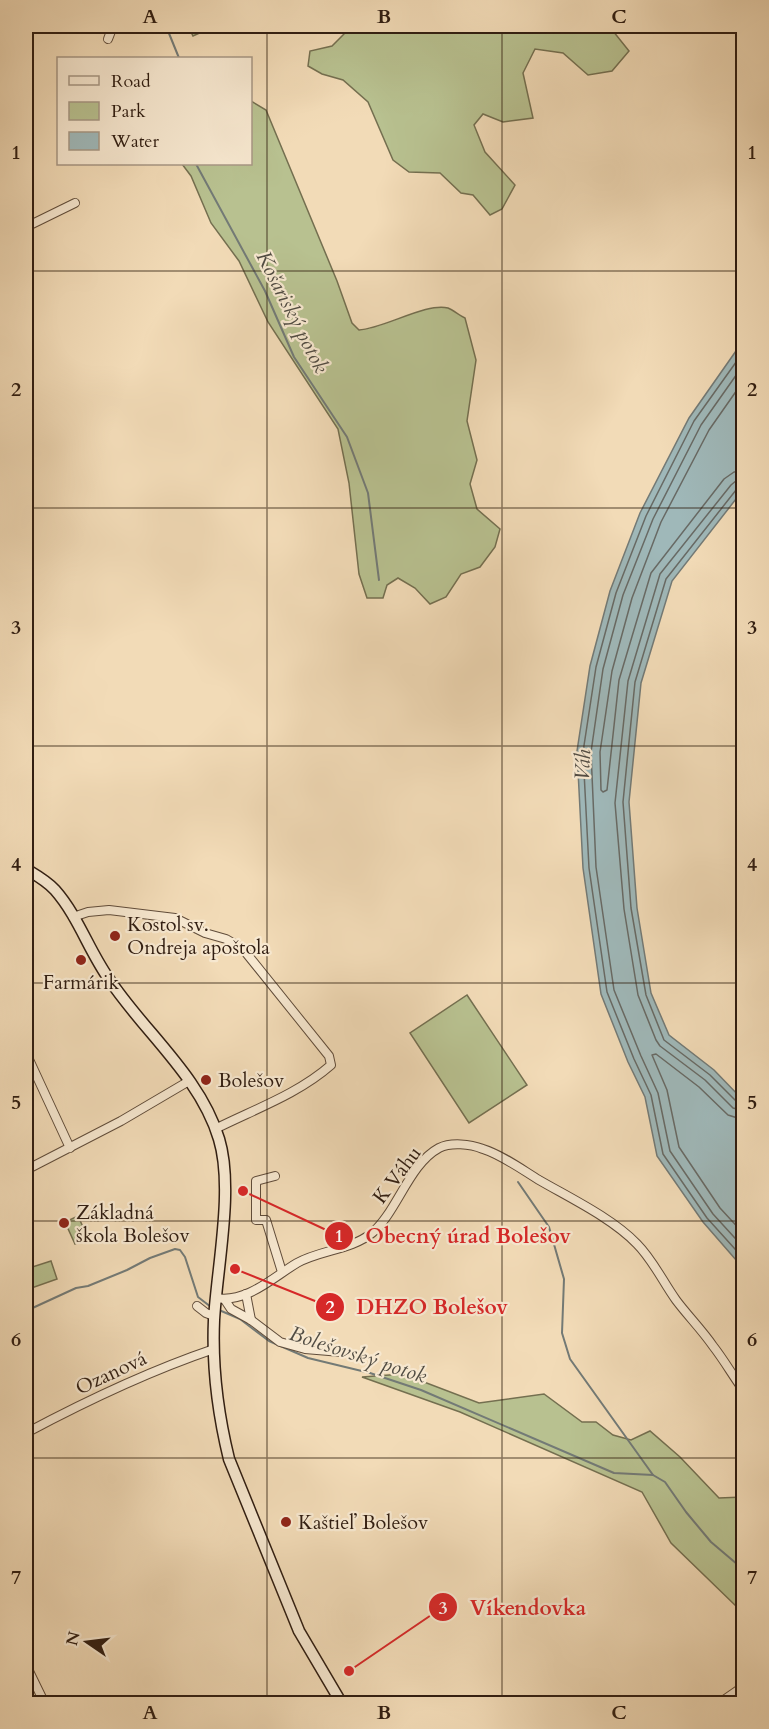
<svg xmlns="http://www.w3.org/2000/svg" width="769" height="1729" font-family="Cardo,serif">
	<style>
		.green { fill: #b8c190; stroke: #746f50; stroke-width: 1.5 }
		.water { fill: #9fb8b9; stroke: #737a76; stroke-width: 1.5 }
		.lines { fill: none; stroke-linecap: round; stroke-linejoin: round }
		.shore { stroke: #686a65; stroke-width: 1.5 }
		.stream { stroke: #737a76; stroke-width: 2 }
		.minor-casing { stroke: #604c3a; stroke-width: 10 }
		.secondary-casing { stroke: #301d11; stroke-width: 13 }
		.minor { stroke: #f7e8d0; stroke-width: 8 }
		.secondary { stroke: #f7e8d0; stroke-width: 10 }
		.grid { fill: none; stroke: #301d11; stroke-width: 1.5; stroke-opacity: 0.55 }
		.poi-dot { fill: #8f2418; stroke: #f7e8d0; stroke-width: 2 }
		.labels { text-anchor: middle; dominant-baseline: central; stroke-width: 4.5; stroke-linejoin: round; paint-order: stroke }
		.poi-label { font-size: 20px; fill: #301d11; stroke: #f7e8d0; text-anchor: start }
		.street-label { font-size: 20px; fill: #301d11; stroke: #f7e8d0 }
		.water-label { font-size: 21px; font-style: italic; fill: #514c43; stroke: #f7e8d0 }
		.leader { fill: none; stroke: #d62828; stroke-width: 2 }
		.callout-dot { fill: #d62828; stroke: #f7e8d0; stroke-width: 2 }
		.mark-label { font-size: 18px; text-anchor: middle; font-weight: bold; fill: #fff }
		.callout-label { font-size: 21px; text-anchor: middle; font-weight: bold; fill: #d62828; stroke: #f7e8d0; stroke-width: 4.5; stroke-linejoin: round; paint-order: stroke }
		.neatline { fill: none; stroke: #301d11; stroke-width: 2 }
		.grid-label { font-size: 20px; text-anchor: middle; font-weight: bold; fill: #301d11 }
	</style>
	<rect width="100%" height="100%" fill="#f2dbb7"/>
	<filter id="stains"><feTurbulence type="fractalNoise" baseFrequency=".00333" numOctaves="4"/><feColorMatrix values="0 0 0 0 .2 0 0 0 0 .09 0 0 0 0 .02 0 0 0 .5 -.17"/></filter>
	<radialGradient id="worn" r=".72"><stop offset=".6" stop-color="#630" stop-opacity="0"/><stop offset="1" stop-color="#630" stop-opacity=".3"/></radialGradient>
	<g class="green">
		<polygon points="188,26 215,26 193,36"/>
		<polygon points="343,26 609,26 629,51 612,71 588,75 563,53 535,49 523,73 533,118 503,122 483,114 474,125 485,152 515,185 502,209 490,215 473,195 461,193 440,173 409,172 393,160 368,102 343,80 322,74 308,66 310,51 332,46 344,34"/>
		<path d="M 251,101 L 266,110 L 337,281 L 352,323 L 359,330 C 383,329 427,302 448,308 C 453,310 459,315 465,318 L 476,360 L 467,421 L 477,460 L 470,484 L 477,509 L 500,529 L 495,547 L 480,567 L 461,574 L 446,597 L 430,604 L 415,588 L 398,578 L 387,585 L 383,598 L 367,598 L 359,574 L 349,483 L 338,429 L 268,322 L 239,261 L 211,223 L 191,176 L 182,164 L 250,164 Z"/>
		<polygon points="467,995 527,1085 469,1123 410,1033"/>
		<polygon points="78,1216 88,1238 75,1244 65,1222"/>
		<polygon points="51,1261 57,1279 26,1290 26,1269"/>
		<polygon points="403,1374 479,1403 544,1394 582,1422 596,1422 613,1435 631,1440 650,1431 680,1457 719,1498 743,1497 743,1671 741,1672 737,1607 671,1543 642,1492 460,1412 362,1377"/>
	</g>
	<polygon class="water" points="743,341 743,490 672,581 641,683 629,802 637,908 651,993 669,1035 714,1070 743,1100 743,1268 703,1222 657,1156 645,1097 628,1062 601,994 583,868 577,751 590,666 610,591 640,513 689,418"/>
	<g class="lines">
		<g class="shore">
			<polyline points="744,351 694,421 646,516 616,593 596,667 583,752 589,868 607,992 634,1059 651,1095 663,1154 707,1218 744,1259"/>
			<polyline points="744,364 701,425 653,519 623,595 603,669 591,752 596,867 614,990 641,1056 658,1093 670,1151 713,1214 744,1248"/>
			<polyline points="744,380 709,430 661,522 632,598 612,671 600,752 601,790 603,792 607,790 619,680 651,573 724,479 734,472 744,471"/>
			<polyline points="744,480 737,480 731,485 660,574 628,681 615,803 624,909 638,995 656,1040 660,1046 705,1080 733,1108 744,1111"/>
			<polyline points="744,487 736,490 666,579 635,682 623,802 631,908 646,995 664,1040 710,1075 737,1102 744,1103"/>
			<polyline points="744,1120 728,1115 699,1087 656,1054 652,1055 667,1090 679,1147 720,1208 744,1234"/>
		</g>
		<g class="stream">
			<polyline points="166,26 179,58"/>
			<polyline points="196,164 265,291 294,357 347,437 368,493 379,580"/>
			<polyline points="518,1182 549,1227 564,1279 562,1333 570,1359 653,1475 665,1482 686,1512 711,1542 744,1570"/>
			<polyline points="219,1310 240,1319 269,1341 308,1358 370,1373 421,1390 614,1473 653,1475"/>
			<polyline points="26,1311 76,1288 88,1286 127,1270 150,1258 175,1249 180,1250 185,1257 198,1297 211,1307"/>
		</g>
		<g class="minor-casing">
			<g id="minor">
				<polyline points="108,39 113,26"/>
				<polyline points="26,227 75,203"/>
				<path d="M 73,917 L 88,912 L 109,910 L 175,918 L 205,933 L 226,939 L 243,949 L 329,1056 L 331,1065 C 298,1094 255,1109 215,1129"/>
				<polyline points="26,1053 70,1148"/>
				<polyline points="26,1170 121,1121 189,1081"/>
				<polyline points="275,1176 256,1181 256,1220 266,1220 282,1272"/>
				<polyline points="246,1294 251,1320"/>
				<path d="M 216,1298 C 247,1303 272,1278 297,1263 C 320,1250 351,1250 372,1233 C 397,1212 409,1164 439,1148 C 451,1142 470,1144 483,1149 C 502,1155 521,1169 539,1180 C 570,1198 612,1218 637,1244 C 653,1260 663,1282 676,1300 C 688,1316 702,1330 713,1346 C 724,1360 733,1376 744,1391"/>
				<polyline points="225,1300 231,1309 251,1320 280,1342 305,1349 341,1352"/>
				<polyline points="197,1306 206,1313 214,1316"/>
				<path d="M 26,1433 C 86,1401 149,1371 214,1349"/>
				<polyline points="26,1665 45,1704"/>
				<polyline points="718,1704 744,1686"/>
			</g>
		</g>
		<g class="secondary-casing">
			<path id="secondary" d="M 26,869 C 36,875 47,881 55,890 C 78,916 89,951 109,979 C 144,1032 200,1076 219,1139 C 234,1188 217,1267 214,1320 C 212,1366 218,1414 229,1459 L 299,1631 L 342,1704"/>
		</g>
		<use href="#minor" class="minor"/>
		<use href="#secondary" class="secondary"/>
	</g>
	<path class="grid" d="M 267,26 L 267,1704M 502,26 L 502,1704M 26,271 L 744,271M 26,508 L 744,508M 26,746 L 744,746M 26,983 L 744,983M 26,1221 L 744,1221M 26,1458 L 744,1458"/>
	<g class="poi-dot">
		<circle cx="115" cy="936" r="6"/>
		<circle cx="81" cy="960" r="6"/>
		<circle cx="206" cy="1080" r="6"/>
		<circle cx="64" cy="1223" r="6"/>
		<circle cx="286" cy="1522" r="6"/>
	</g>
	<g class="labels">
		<g class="poi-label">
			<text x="127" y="924">Kostol sv.<tspan x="127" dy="23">Ondreja apoštola</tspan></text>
			<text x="81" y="982" text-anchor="middle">Farmárik</text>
			<text x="218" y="1080">Bolešov</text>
			<text x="76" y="1212">Základná<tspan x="76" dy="23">škola Bolešov</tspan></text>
			<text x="298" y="1522">Kaštieľ Bolešov</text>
		</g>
		<g class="street-label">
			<text transform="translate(397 1175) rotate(-53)">K Váhu</text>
			<text transform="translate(111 1373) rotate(-25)">Ozanová</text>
		</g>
		<g class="water-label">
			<text transform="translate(292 312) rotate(63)">Košariský potok</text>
			<text transform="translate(583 765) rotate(-87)">Váh</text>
			<text transform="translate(358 1355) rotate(18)">Bolešovský potok</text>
		</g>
	</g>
	<path class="leader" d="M243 1191L339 1236M235 1269L330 1307M349 1671L443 1607"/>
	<g class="callout-dot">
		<circle cx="243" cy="1191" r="6"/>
		<circle cx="235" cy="1269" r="6"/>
		<circle cx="349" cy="1671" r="6"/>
		<circle cx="339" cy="1236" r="15"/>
		<circle cx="330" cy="1307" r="15"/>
		<circle cx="443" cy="1607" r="15"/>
	</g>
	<g class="mark-label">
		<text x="339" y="1242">1</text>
		<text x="330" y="1313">2</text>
		<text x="443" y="1614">3</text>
	</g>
	<g class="callout-label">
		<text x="468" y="1243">Obecný úrad Bolešov</text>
		<text x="432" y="1314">DHZO Bolešov</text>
		<text x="528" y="1615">Víkendovka</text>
	</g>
	<rect width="769" height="1729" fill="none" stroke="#f2dbb7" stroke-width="66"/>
	<rect x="57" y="57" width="195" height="108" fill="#f7e8d0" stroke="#a79784" stroke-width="1.5"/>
	<rect x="69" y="76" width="30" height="9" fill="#f7e8d0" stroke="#a79784" stroke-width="1.5"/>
	<text x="111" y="87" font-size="18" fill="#301d11">Road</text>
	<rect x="69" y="102" width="30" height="18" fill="#b8c190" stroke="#a79784" stroke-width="1.5"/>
	<text x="111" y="117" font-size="18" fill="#301d11">Park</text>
	<rect x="69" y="132" width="30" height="18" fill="#9fb8b9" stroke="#a79784" stroke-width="1.5"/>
	<text x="111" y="147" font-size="18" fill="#301d11">Water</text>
	<g transform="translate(87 1642) rotate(284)" stroke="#f7e8d0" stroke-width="4.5" paint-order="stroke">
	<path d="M0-4.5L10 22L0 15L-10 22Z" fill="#301d11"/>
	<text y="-9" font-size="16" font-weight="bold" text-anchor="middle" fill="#301d11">N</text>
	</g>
	<rect x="33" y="33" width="703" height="1663" class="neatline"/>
	<g class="grid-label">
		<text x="150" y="23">A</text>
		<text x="384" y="23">B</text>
		<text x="619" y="23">C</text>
		<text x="16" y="159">1</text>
		<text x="752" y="159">1</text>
		<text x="16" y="396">2</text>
		<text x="752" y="396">2</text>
		<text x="16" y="634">3</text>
		<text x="752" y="634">3</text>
		<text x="16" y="871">4</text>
		<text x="752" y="871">4</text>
		<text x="16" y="1109">5</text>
		<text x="752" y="1109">5</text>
		<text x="16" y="1346">6</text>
		<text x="752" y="1346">6</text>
		<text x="16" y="1584">7</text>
		<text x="752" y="1584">7</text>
		<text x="150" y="1719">A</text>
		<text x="384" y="1719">B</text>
		<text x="619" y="1719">C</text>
	</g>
	<rect width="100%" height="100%" filter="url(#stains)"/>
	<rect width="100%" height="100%" fill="url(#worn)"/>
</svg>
